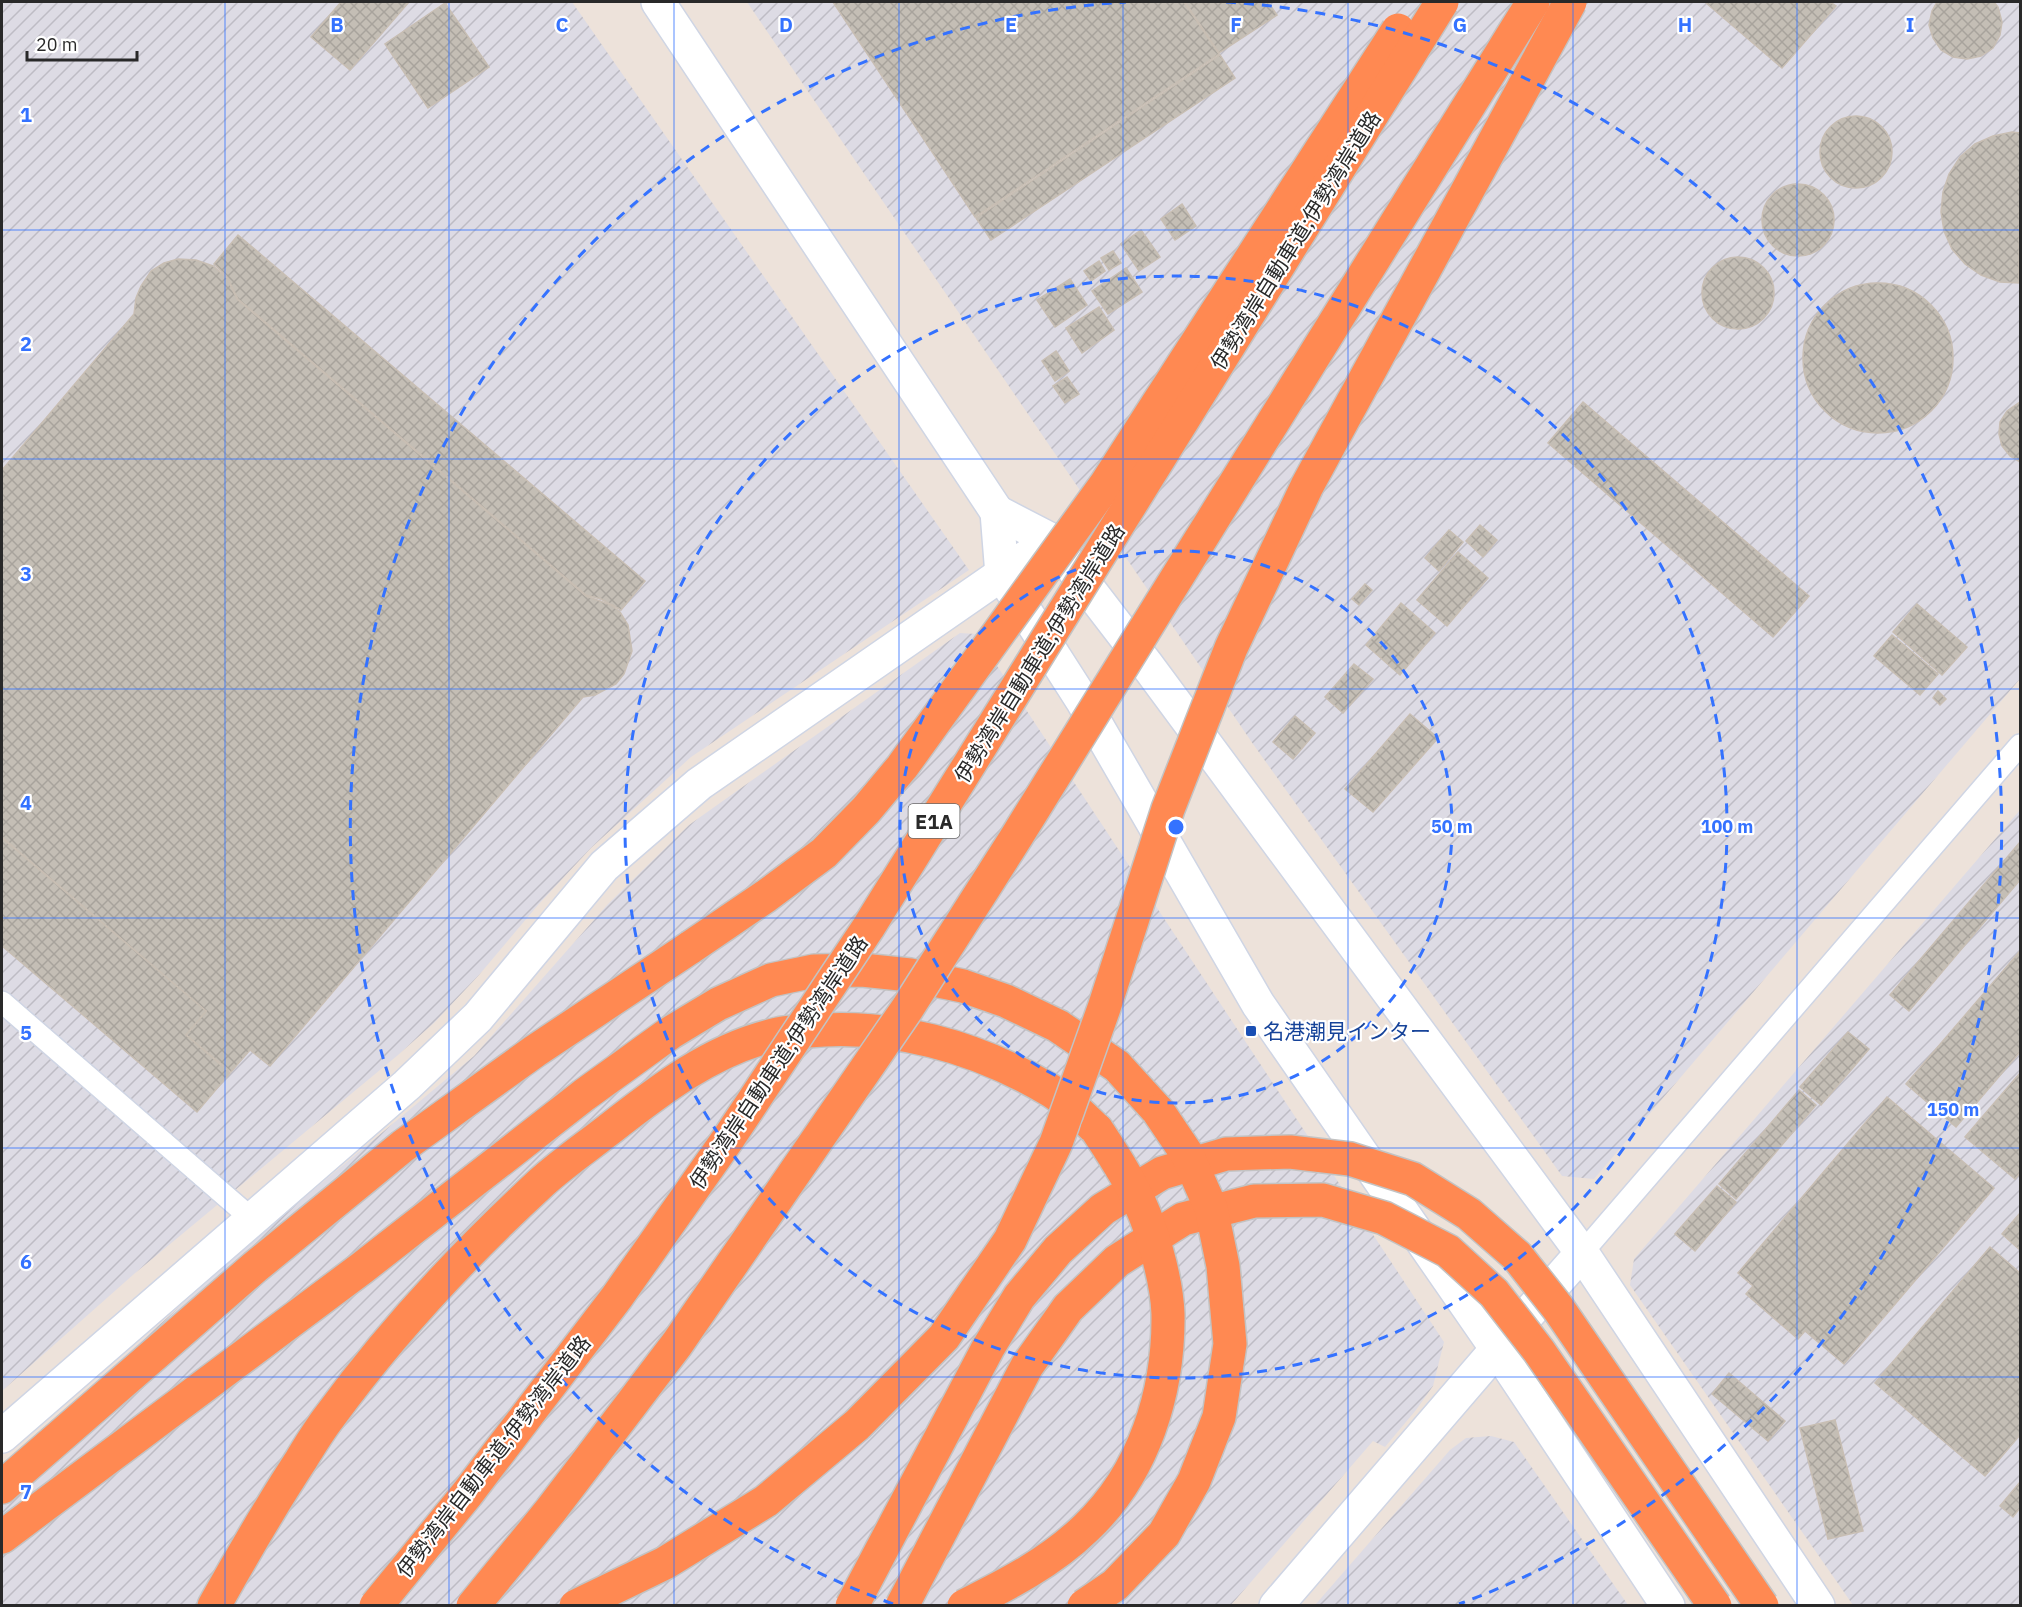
<svg xmlns="http://www.w3.org/2000/svg" width="2022" height="1607" font-family="'IBM Plex Sans','Noto Sans JP',sans-serif">
	<style>
		.industrial { fill: url(#industrial-furrows) }
		.building { fill: url(#building-cross-hatch); stroke: #c8beb3; stroke-width: 1.5 }
		.lines { fill: none; stroke-linecap: round; stroke-linejoin: round }
		.service-casing { stroke: #cfd5e4; stroke-width: 24 }
		.minor-casing { stroke: #cfd5e4; stroke-width: 36 }
		.tertiary-casing { stroke: #cfd5e4; stroke-width: 36 }
		.motorway-casing { stroke: #c3c3c3; stroke-width: 36 }
		.service { stroke: #fff; stroke-width: 21 }
		.minor { stroke: #fff; stroke-width: 33 }
		.tertiary { stroke: #fff; stroke-width: 33 }
		.motorway { stroke: #ff8952; stroke-width: 33 }
		.motorway-bridge-casing { stroke: #c3c3c3; stroke-width: 36; stroke-linecap: butt }
		.motorway-bridge { stroke: #ff8952; stroke-width: 33 }
		.grid { fill: none; stroke: #3472ff; stroke-width: 1.5; stroke-opacity: 0.55 }
		.ring { fill: none; stroke: #3472ff; stroke-width: 3; stroke-dasharray: 10 8 }
		.transit-dot { fill: #1a4fb4; stroke: #fff; stroke-width: 2 }
		.labels { text-anchor: middle; dominant-baseline: central; stroke-width: 4.5; stroke-linejoin: round; paint-order: stroke }
		.shield { fill: #fff; stroke: #696969; stroke-width: 1.5 }
		.shield-label { font-size: 20px; font-weight: bold; fill: #292929 }
		.street-label { font-size: 21px; fill: #292929; stroke: #fff }
		.transit-label { font-size: 21px; fill: #164399; stroke: #fff; text-anchor: start }
		.grid-label { font-size: 20px; text-anchor: middle; font-weight: bold; fill: #3472ff; stroke: #fff; stroke-width: 4.5; stroke-linejoin: round; paint-order: stroke }
		.centre { fill: #3472ff; stroke: #fff; stroke-width: 3 }
		.ring-label { font-size: 18px; text-anchor: middle; font-weight: bold; fill: #3472ff; stroke: #fff; stroke-width: 4.5; stroke-linejoin: round; paint-order: stroke }
	</style>
	<defs>
		<pattern id="industrial-furrows" width="10" height="10" patternUnits="userSpaceOnUse" patternTransform="scale(1.5)"><rect width="10" height="10" fill="#dddbe4"/><path d="M-1 1l2-2M0 10L10 0M9 11l2-2" fill="none" stroke="#bebcc4"/></pattern>
		<pattern id="building-cross-hatch" width="8" height="8" patternUnits="userSpaceOnUse" patternTransform="scale(1.5)"><rect width="8" height="8" fill="#c4beb5"/><path d="M0 0l8 8M0 8l8-8" fill="none" stroke="#a8a39c"/></pattern>
	</defs>
	<rect width="100%" height="100%" fill="#ede2da"/>
	<g class="industrial">
		<polygon points="2,2 572,2 969,570 691,757 591,848 538,905 479,975 435,1022 398,1055 134,1274 2,1391"/>
		<polygon points="747,2 2020,2 2020,679 1594,1179 1562,1176 1253,744"/>
		<polygon points="960,633 976,634 1444,1342 1433,1386 1416,1410 1385,1447 1373,1441 1231,1605 2,1605 2,1465 269,1227 474,1056 608,904 689,825"/>
		<polygon points="2020,810 2020,1605 1853,1605 1630,1285 1634,1259"/>
		<polygon points="1491,1436 1514,1442 1628,1605 1315,1605 1450,1450 1466,1438"/>
	</g>
	<g class="building">
		<polygon points="341,2 409,2 350,70 311,37"/>
		<polygon points="833,2 1184,2 1219,54 975,217"/>
		<polygon points="1185,2 1268,2 1277,15 1219,53"/>
		<polygon points="1705,2 1830,2 1836,6 1782,68"/>
		<polygon points="1937,2 1994,2 1998,7 2002,22 2000,35 1993,48 1981,56 1967,59 1953,57 1941,50 1933,38 1929,25 1932,11"/>
		<polygon points="445,3 489,67 428,108 385,44"/>
		<polygon points="1220,55 1235,78 991,240 976,218"/>
		<circle cx="1856" cy="152" r="36"/>
		<polygon points="2012,132 2020,133 2019,283 2000,282 1981,275 1965,264 1952,249 1944,231 1941,212 1943,192 1949,174 1960,157 1975,144 1993,136"/>
		<circle cx="1798" cy="220" r="36"/>
		<polygon points="1182,204 1196,226 1175,240 1161,219"/>
		<polygon points="1141,230 1160,257 1139,271 1121,244"/>
		<polygon points="238,235 645,581 621,610 601,599 586,595 238,299 227,277 214,264"/>
		<polygon points="1113,251 1121,263 1109,270 1101,258"/>
		<circle cx="1738" cy="293" r="36"/>
		<polygon points="178,259 196,260 213,266 227,278 237,299 586,596 611,605 620,612 628,625 632,651 624,674 616,684 595,695 583,697 270,1066 250,1050 231,1072 186,1035 206,1011 2,837 2,470 134,314 136,298 141,286 151,271 164,263"/>
		<polygon points="1099,261 1105,271 1091,281 1084,271"/>
		<polygon points="1126,268 1142,292 1108,314 1092,291"/>
		<polygon points="1070,279 1087,305 1055,327 1037,300"/>
		<circle cx="1878" cy="358" r="75"/>
		<polygon points="1099,307 1114,330 1082,353 1066,328"/>
		<polygon points="1056,351 1069,371 1055,381 1042,361"/>
		<polygon points="1067,377 1079,394 1065,403 1053,386"/>
		<polygon points="1583,402 1809,596 1773,637 1548,443"/>
		<polygon points="2020,402 2020,462 2010,456 2002,446 1999,434 2000,422 2007,411"/>
		<polygon points="1480,525 1497,540 1483,557 1466,541"/>
		<polygon points="1449,530 1463,542 1439,571 1425,558"/>
		<polygon points="1458,552 1488,578 1447,626 1417,600"/>
		<polygon points="1365,584 1372,590 1359,605 1352,599"/>
		<polygon points="1401,603 1435,633 1400,675 1366,645"/>
		<polygon points="1917,604 1967,647 1942,675 1893,632"/>
		<polygon points="1892,635 1938,674 1920,695 1874,656"/>
		<polygon points="1354,664 1373,679 1343,713 1325,697"/>
		<polygon points="1938,691 1946,699 1940,705 1933,698"/>
		<polygon points="1410,714 1438,738 1373,812 1345,789"/>
		<polygon points="1295,716 1315,733 1293,759 1273,742"/>
		<polygon points="2,838 206,1011 186,1035 230,1073 197,1112 2,946"/>
		<polygon points="2020,842 2020,880 1909,1011 1890,995"/>
		<polygon points="2020,951 2020,1052 1956,1127 1906,1084"/>
		<polygon points="1848,1032 1869,1049 1821,1105 1800,1087"/>
		<polygon points="2020,1073 2020,1173 2015,1179 1965,1137"/>
		<polygon points="1799,1090 1816,1105 1736,1199 1719,1184"/>
		<polygon points="1887,1097 1994,1188 1844,1364 1805,1331 1798,1339 1746,1294 1753,1286 1738,1273"/>
		<polygon points="1717,1186 1736,1202 1695,1251 1675,1234"/>
		<polygon points="2020,1213 2020,1250 2002,1234"/>
		<polygon points="1990,1247 2020,1273 2020,1435 1985,1476 1875,1383"/>
		<polygon points="1729,1373 1785,1421 1768,1441 1712,1394"/>
		<polygon points="1835,1420 1863,1531 1828,1539 1800,1428"/>
		<polygon points="2020,1482 2020,1508 2013,1517 2000,1506"/>
	</g>
	<g class="lines">
		<g class="service-casing">
			<g id="service">
				<polyline points="2,1002 252,1219"/>
				<polyline points="1582,1253 2020,745"/>
			</g>
		</g>
		<g class="minor-casing">
			<g id="minor">
				<polyline points="997,512 1051,540 1147,665 1582,1253 1818,1606"/>
				<polyline points="997,512 1002,575 1082,700 1258,1004 1497,1349 1668,1606"/>
				<polyline points="2,1436 407,1085 478,1017 604,866 699,784 1051,540"/>
				<polyline points="1276,1606 1497,1349 1582,1253"/>
			</g>
		</g>
		<g class="tertiary-casing">
			<polyline id="tertiary" points="658,2 997,512"/>
		</g>
		<g class="motorway-casing">
			<g id="motorway">
				<polyline points="2,1487 255,1267 403,1146 535,1051 691,947"/>
				<polyline points="2,1537 362,1268 584,1095 670,1033 718,1004 771,980 814,971 862,970 910,975 963,986 1006,1001 1058,1026 1117,1066 1158,1111"/>
				<path d="M 214,1606 C 242,1556 270,1507 301,1460 C 310,1445 319,1430 330,1416 C 392,1331 465,1253 542,1182 C 562,1164 585,1148 607,1131 C 658,1091 713,1048 778,1034 C 787,1032 798,1032 807,1031 C 892,1023 975,1046 1048,1089 C 1066,1099 1082,1116 1097,1130"/>
			</g>
		</g>
		<use href="#service" class="service"/>
		<use href="#minor" class="minor"/>
		<use href="#tertiary" class="tertiary"/>
		<use href="#motorway" class="motorway"/>
		<g class="motorway-bridge-casing">
			<g id="motorway-bridge">
				<polyline points="691,947 766,896 824,853 866,810 902,767 1106,484 1398,30"/>
				<polyline points="376,1606 467,1494 617,1297 730,1136 868,928 1442,2"/>
				<polyline points="473,1606 551,1510 677,1344 907,1009 1017,836 1533,2"/>
				<polyline points="576,1606 665,1563 766,1501 857,1425 944,1337 1010,1240 1056,1143 1104,1008 1168,809 1231,648 1307,486 1570,2"/>
				<polyline points="852,1606 988,1348 1019,1297 1058,1250 1103,1209 1162,1173 1226,1154 1290,1152 1350,1159 1413,1179 1469,1214 1517,1256 1558,1308 1762,1606"/>
				<polyline points="902,1606 1027,1366 1068,1308 1117,1261 1183,1219 1254,1201 1323,1200 1384,1218 1448,1251 1494,1293 1539,1351 1715,1606"/>
				<path d="M 964,1606 C 1008,1584 1051,1562 1086,1528 C 1144,1473 1169,1392 1168,1314 C 1167,1285 1158,1253 1149,1226 C 1137,1191 1117,1160 1097,1130"/>
				<polyline points="1084,1606 1115,1585 1164,1534 1194,1481 1219,1417 1230,1344 1223,1266 1211,1208 1187,1154 1158,1111"/>
			</g>
		</g>
		<use href="#motorway-bridge" class="motorway-bridge"/>
	</g>
	<path class="grid" d="M 225,2 L 225,1606M 449,2 L 449,1606M 674,2 L 674,1606M 899,2 L 899,1606M 1123,2 L 1123,1606M 1348,2 L 1348,1606M 1573,2 L 1573,1606M 1797,2 L 1797,1606M 2,230 L 2020,230M 2,459 L 2020,459M 2,689 L 2020,689M 2,918 L 2020,918M 2,1148 L 2020,1148M 2,1377 L 2020,1377"/>
	<g class="ring">
		<circle cx="1176" cy="827" r="276"/>
		<circle cx="1176" cy="827" r="551"/>
		<path d="M893 1604A827 827 0 0 1 1126 2M1226 2A827 827 0 0 1 1459 1604"/>
	</g>
	<rect class="transit-dot" x="1245" y="1025" width="12" height="12" rx="3"/>
	<g class="labels">
		<rect class="shield" x="908.5" y="804" width="51" height="34" rx="4.5"/>
		<g class="shield-label">
			<text x="934" y="821">E1A</text>
		</g>
		<g class="street-label">
			<text transform="translate(1295 240) rotate(-58)">伊勢湾岸自動車道;伊勢湾岸道路</text>
			<text transform="translate(1039 653) rotate(-58)">伊勢湾岸自動車道;伊勢湾岸道路</text>
			<text transform="translate(778 1062) rotate(-56)">伊勢湾岸自動車道;伊勢湾岸道路</text>
			<text transform="translate(493 1456) rotate(-52)">伊勢湾岸自動車道;伊勢湾岸道路</text>
		</g>
		<g class="transit-label">
			<text x="1263" y="1031">名港潮見インター</text>
		</g>
	</g>
	<g class="grid-label">
		<text x="337" y="32">B</text>
		<text x="562" y="32">C</text>
		<text x="786" y="32">D</text>
		<text x="1011" y="32">E</text>
		<text x="1236" y="32">F</text>
		<text x="1460" y="32">G</text>
		<text x="1685" y="32">H</text>
		<text x="1910" y="32">I</text>
		<text x="26" y="122">1</text>
		<text x="26" y="351">2</text>
		<text x="26" y="581">3</text>
		<text x="26" y="810">4</text>
		<text x="26" y="1040">5</text>
		<text x="26" y="1269">6</text>
		<text x="26" y="1499">7</text>
	</g>
	<circle cx="1176" cy="827" r="9" class="centre"/>
	<g class="ring-label">
		<text x="1452" y="833">50 m</text>
		<text x="1727" y="833">100 m</text>
		<text x="1953" y="1116">150 m</text>
	</g>
	<rect width="2022" height="1607" fill="none" stroke="#292929" stroke-width="6"/>
	<path d="M27 51v9h110v-9" fill="none" stroke="#292929" stroke-width="3"/>
	<text x="36" y="51" font-size="18" fill="#292929" stroke="#ffffff" stroke-width="4.5" paint-order="stroke">20 m</text>
</svg>
